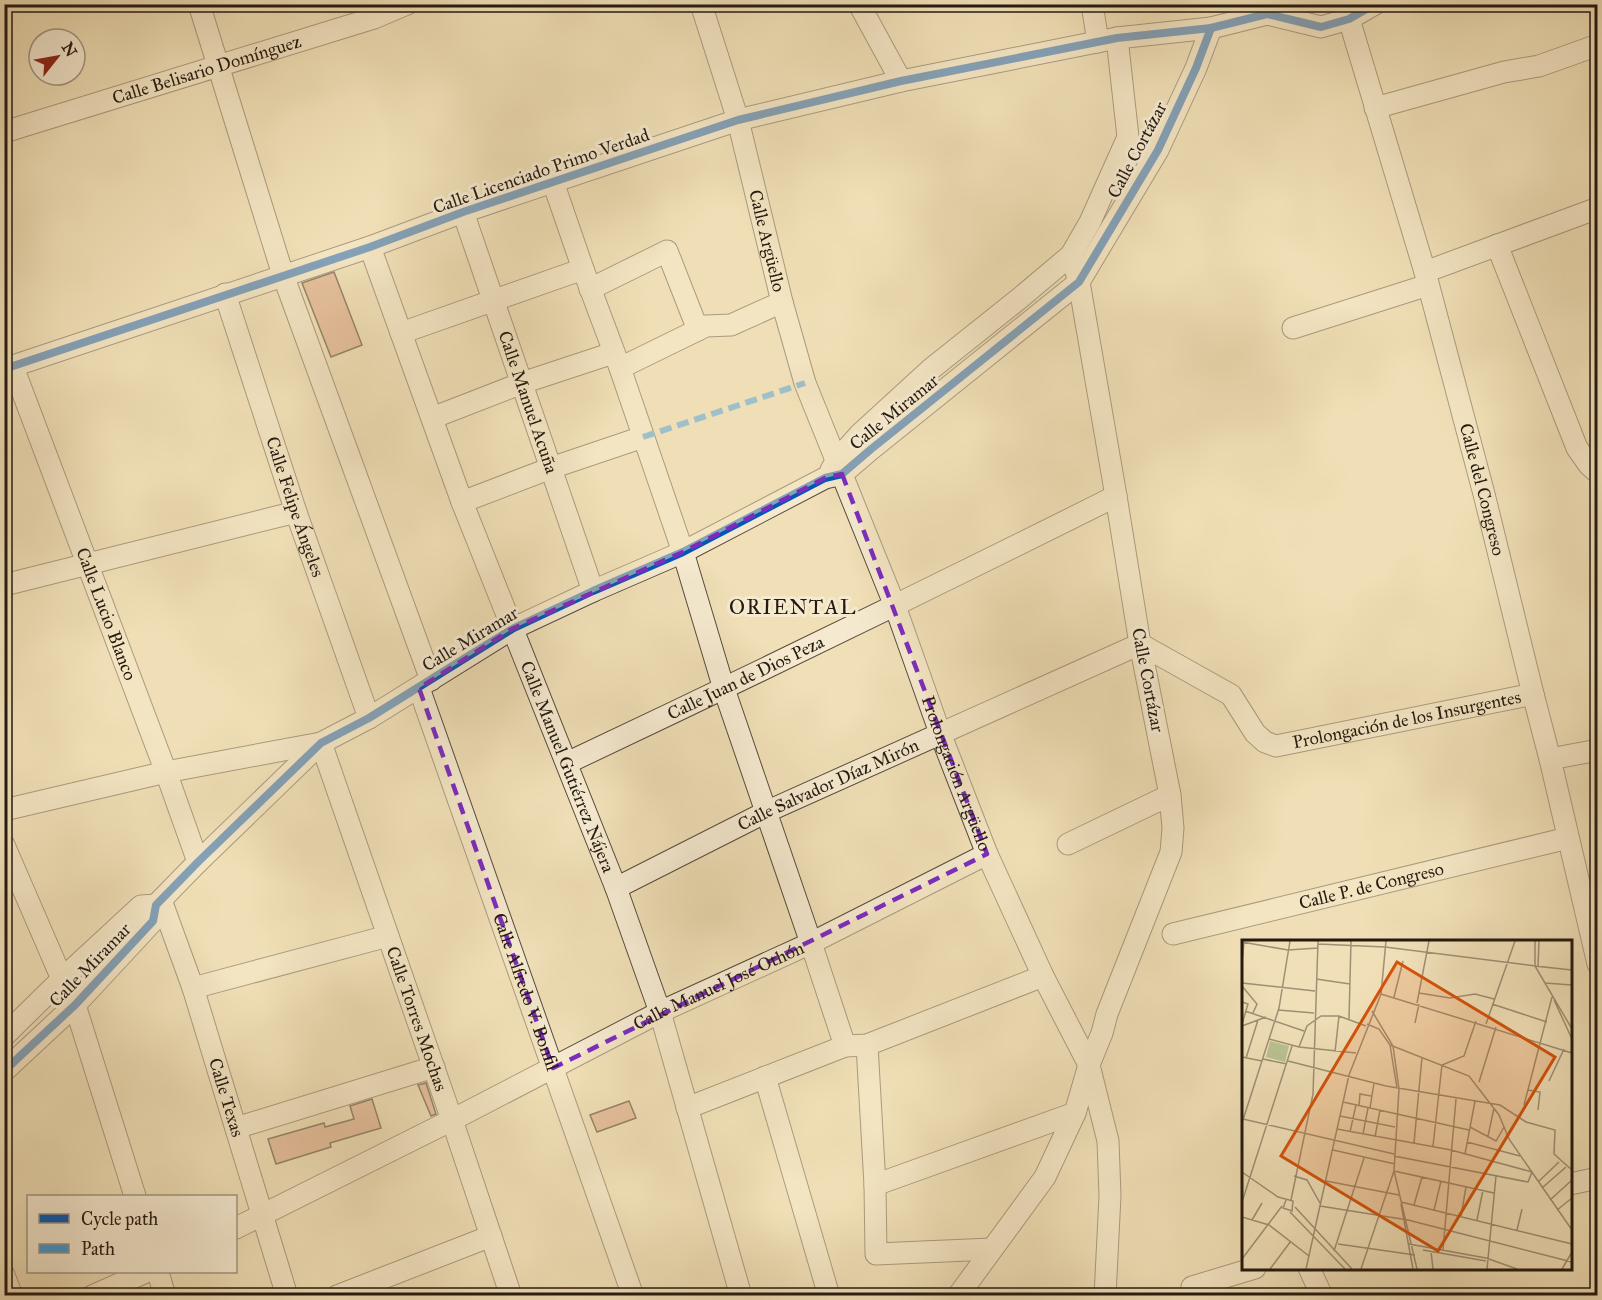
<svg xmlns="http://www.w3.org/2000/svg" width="1602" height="1300" font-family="'IM FELL Great Primer',serif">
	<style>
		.building { fill: #da9d7f; stroke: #241a10; stroke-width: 1.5 }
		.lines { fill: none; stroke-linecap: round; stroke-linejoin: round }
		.minor-casing { stroke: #574b3a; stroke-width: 23 }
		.minor { stroke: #f5ead0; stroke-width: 21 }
		.quiet { stroke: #3c9bde; stroke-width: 6; stroke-dasharray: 12 6; stroke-linecap: butt }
		.cycleway-casing { stroke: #f5ead0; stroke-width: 11 }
		.cycleway { stroke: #0057b8; stroke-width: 8 }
		.marked { fill: none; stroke: #7b2cbf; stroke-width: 4.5; stroke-dasharray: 12 8; stroke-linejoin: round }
		.labels { text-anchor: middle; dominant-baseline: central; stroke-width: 6; stroke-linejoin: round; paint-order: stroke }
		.street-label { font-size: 18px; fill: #241a10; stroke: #f5ead0 }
		.quarter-label { font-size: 21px; letter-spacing: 1.5px; fill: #241a10; stroke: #f5ead0 }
		.inset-road { fill: none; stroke: #9e9074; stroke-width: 1.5 }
		.view { fill: #d4530c; fill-opacity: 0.15; stroke: #d4530c; stroke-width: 3 }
		.inset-edge { fill: none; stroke: #241a10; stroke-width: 3 }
	</style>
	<rect width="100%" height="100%" fill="#f0dfb7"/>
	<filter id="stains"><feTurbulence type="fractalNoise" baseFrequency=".00333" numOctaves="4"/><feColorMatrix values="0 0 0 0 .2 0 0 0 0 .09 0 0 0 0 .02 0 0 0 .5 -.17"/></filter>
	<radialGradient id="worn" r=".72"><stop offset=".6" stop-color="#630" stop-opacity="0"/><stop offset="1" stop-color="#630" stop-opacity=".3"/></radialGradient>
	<g class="building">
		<polygon points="334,272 362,345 331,357 302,283"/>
		<polygon points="426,1083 436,1114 431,1116 418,1085"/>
		<polygon points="372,1099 381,1128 330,1143 331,1147 276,1164 268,1139 324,1123 325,1127 354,1119 350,1106"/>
		<polygon points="629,1101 636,1118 597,1132 590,1115"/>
	</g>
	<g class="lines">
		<g class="minor-casing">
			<g id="minor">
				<polyline points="199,4 283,275 431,680"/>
				<path id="s1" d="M 701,4 L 738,120 L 782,302 L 805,383 L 895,606 L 940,733 L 987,854 L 1043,976 L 1089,1065 L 1108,1141 L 1110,1196 L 1105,1296"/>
				<polyline points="859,4 901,81"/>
				<polyline points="1092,4 1098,42"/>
				<path id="s2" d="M 1349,19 L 1425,272 L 1484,494 L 1533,694 L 1550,759 L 1598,964"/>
				<polyline points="1375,108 1504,72 1539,66 1598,45"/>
				<path id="s3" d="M 4,132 L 374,18 L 407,4"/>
				<polyline points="553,182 583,269 620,368 683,552 724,689 811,943 845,1046"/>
				<path id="s4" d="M 463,212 L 593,591"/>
				<polyline points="1497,245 1577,448 1589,465 1598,473"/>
				<path id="s5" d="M 370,247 L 462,502 L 616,888 L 660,1012 L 741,1296"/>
				<polyline points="1425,272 1598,208"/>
				<polyline points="590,289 667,251 698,330"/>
				<path id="s6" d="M 225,294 L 296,512 L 369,718"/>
				<polyline points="1293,328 1428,285"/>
				<polyline points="401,333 583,269"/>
				<path id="s7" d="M 13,367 L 166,772 L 198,862"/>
				<polyline points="620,368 706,326 731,325 782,302"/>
				<polyline points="4,369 370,247 463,212 738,120 901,81 1117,38 1211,28 1267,14 1321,27 1349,19 1375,4"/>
				<polyline points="432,418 522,383 613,353"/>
				<polyline points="831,470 836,461 860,434 931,369 1020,298 1071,255 1090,222 1128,137 1117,38"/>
				<polyline points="462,502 551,468 643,437"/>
				<polyline points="4,585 296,512"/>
				<path id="s8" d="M 419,688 L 633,1296"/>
				<polyline points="1550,759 1598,750"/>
				<path id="s9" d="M 567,763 C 751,676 934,587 1116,496"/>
				<path id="s10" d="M 4,810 L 166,772 L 321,743 L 452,1120 L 511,1296"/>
				<polyline points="1068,844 1170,795"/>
				<polyline points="4,845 62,979 75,1005 135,1196"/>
				<path id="s11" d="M 616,888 L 766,812 L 1140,644 L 1231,695 L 1255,733 L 1265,742 L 1276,746 L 1533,694"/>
				<path id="s12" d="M 161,900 L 193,988 L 287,1296"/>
				<path id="s13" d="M 1173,934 L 1568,838"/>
				<polyline points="193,988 388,936"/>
				<polyline points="4,1036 62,979 141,906 156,905"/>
				<polyline points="867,1045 875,1185 876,1254 992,1249"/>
				<polyline points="4,1071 75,1005 153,921 156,905 198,862 321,743 369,718 512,629 593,591 683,552 825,478 842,474 870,450 1079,282 1158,150 1196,68 1211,28"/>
				<polyline points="765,1077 829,1296"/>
				<polyline points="687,1108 845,1046 867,1045 1043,976"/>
				<polyline points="236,1128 434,1067"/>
				<polyline points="1570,1184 1598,1178"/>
				<polyline points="875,1185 1075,1113"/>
				<path id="s14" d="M 236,1228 L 452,1120 L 660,1012 L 811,943 L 987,854"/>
				<polyline points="1309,1268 1322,1296"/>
				<polyline points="158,1272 165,1296"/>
				<polyline points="4,1275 12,1296"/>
				<polyline points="1192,1287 1255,1268"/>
				<polyline points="92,1296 146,1272"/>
				<polyline points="337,1296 491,1236"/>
				<polyline points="958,1296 1045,1177 1075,1113 1089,1065 1102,1033 1107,1014 1171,852 1173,828 1170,795 1140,644 1116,496 1079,282 1071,255"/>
			</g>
		</g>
		<use href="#minor" class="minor"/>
		<polyline class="quiet" points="643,437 805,383"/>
		<g class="cycleway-casing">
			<g id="cycleway">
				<polyline points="4,369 370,247 463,212 738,120 901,81 1117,38 1211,28 1267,14 1321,27 1349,19 1375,4"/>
				<polyline points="4,1071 75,1005 153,921 156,905 198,862 321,743 369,718 512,629 593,591 683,552 825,478 842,474 870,450 1079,282 1158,150 1196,68 1211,28"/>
			</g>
		</g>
		<use href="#cycleway" class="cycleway"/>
	</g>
	<path d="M0 0H1602V1300H0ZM 842,474 L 987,854 L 553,1068 L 419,688 L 512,629 L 683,552 L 825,478 Z" fill="#f0dfb7" fill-opacity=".55" fill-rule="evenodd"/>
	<path class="marked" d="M 842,474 L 987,854 L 553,1068 L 419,688 L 512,629 L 683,552 L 825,478 Z"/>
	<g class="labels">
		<g class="street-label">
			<text stroke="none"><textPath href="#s3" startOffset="212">Calle Belisario Domínguez</textPath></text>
			<text transform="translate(1137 150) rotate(-62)">Calle Cortázar</text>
			<text transform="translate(541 171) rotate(-19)">Calle Licenciado Primo Verdad</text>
			<text stroke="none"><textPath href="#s1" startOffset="246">Calle Argüello</textPath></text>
			<text stroke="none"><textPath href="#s4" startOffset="201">Calle Manuel Acuña</textPath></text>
			<text transform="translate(894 412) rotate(-39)">Calle Miramar</text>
			<text stroke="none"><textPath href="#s2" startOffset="489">Calle del Congreso</textPath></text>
			<text stroke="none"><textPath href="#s6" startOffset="224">Calle Felipe Ángeles</textPath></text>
			<text stroke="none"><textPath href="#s7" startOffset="264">Calle Lucio Blanco</textPath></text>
			<text transform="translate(470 639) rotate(-31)">Calle Miramar</text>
			<text stroke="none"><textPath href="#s9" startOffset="198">Calle Juan de Dios Peza</textPath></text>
			<text transform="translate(1148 680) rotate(79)">Calle Cortázar</text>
			<text stroke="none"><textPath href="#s11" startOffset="886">Prolongación de los Insurgentes</textPath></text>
			<text stroke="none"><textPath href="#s5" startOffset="556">Calle Manuel Gutiérrez Nájera</textPath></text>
			<text stroke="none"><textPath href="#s1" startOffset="812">Prolongación Argüello</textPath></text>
			<text stroke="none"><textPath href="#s11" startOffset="236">Calle Salvador Díaz Mirón</textPath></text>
			<text stroke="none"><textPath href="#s13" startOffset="204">Calle P. de Congreso</textPath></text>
			<text transform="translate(90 965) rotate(-46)">Calle Miramar</text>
			<text stroke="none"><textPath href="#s14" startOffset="540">Calle Manuel José Othón</textPath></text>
			<text stroke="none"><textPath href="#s8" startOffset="322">Calle Alfredo V. Bonfil</textPath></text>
			<text stroke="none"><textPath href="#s10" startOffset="616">Calle Torres Mochas</textPath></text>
			<text stroke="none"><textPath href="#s12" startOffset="208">Calle Texas</textPath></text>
		</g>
		<g class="quarter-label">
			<text x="793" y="607">ORIENTAL</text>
		</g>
	</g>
	<g transform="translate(1242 940)">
		<rect width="330" height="330" fill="#f0dfb7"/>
		<path d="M 28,101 L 47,106 L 43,122 L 24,117 Z" fill="#b8c28f"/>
		<path class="inset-road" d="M 293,1 L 293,26 L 330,30M 0,2 L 46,10 L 76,8M 76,4 L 143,7 L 293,26 L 330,89M 0,22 L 2,2M 296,26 L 297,1M 74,39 L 108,44M 0,43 L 73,51M 303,43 L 330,45M 0,46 L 15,64 L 11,73M 177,53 L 208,58 L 233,54 L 252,59M 139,54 L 330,113M 152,57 L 161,21M 312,60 L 330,99M 0,62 L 6,64 L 0,84M 175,63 L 187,1M 250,64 L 305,82M 36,70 L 72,73M 3,71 L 62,91M 130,71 L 151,106 L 157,149 L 152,231 L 175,329M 107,79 L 109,1M 173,83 L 177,64M 125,84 L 137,89 L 148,105 L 155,148M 244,84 L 273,1M 0,86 L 24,77M 27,99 L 57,107 L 114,113M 148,105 L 227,136 L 257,175 L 267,199 L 330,290M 57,107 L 65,86 L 79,76 L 97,76 L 124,86M 93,112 L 97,76M 0,117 L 20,121M 4,118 L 16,80M 21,119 L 45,124M 46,121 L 144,146 L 258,165 L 284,182 L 313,190 L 312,214 L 330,230M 307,141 L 322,109M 237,142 L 254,87M 286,150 L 298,152 L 296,170M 101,162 L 227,190M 282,165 L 310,57M 117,166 L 118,154 L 129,156M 128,168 L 132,143M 98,176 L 153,187M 1,179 L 152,214M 0,183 L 37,68 L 48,1M 228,187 L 254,201 L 262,187M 95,189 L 209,210 L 290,232 L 286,242 L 152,216M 108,192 L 114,165M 121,194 L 126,168M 246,196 L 252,168M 133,197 L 138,170M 225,202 L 278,216M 172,203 L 180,117M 191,206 L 200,125 L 222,116 L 234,81M 91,210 L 153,224M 223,214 L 233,161M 0,232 L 36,257 L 51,261 L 50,271 L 41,268 L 44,260M 52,236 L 65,240 L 78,263M 84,241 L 157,255M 296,242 L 317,222M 300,248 L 324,227M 49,260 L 71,154 L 76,1M 308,260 L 330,240M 0,262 L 50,106M 159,262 L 330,304M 159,264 L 171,329M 172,265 L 180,237M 78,266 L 166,280 L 330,322M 53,267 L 110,329M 192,270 L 199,241M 315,270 L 330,258M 48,272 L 103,329M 219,276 L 224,247M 0,277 L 27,285 L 67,316M 10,280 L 20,263M 235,280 L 241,250M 275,290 L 280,269M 96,304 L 173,315M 167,304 L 244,318 L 275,329M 181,310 L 244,321M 201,310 L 214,159M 92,311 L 122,218M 189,311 L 191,329M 0,319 L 40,266M 28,329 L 49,301M 64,329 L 107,135 L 139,54 L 144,1M 119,329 L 152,231 L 252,253M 245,329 L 254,236M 320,329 L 330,312"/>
		<path class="view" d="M 155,22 L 313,117 L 196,311 L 39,216 Z"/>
		<rect width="330" height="330" class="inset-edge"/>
	</g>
	<rect width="1602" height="1300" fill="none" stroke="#f0dfb7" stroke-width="24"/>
	<rect x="6" y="6" width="1590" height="1288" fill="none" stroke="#241a10" stroke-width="3"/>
	<rect x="12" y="12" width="1578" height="1276" fill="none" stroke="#241a10" stroke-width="1.5"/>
	<rect x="27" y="1195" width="210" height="78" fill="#f5ead0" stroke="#a19783" stroke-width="1.5"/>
	<rect x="39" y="1214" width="30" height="9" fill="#0057b8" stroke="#a19783" stroke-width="1.5"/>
	<text x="81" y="1225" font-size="18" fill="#241a10">Cycle path</text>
	<rect x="39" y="1244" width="30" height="9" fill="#3c9bde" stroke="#a19783" stroke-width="1.5"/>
	<text x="81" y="1255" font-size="18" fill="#241a10">Path</text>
	<g transform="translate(57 57) rotate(59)"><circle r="28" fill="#f5ead0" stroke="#a19783" stroke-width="1.5"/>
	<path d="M0-4.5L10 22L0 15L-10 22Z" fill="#8f2418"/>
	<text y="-9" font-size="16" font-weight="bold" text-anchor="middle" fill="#241a10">N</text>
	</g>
	<rect width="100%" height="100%" filter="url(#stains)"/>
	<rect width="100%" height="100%" fill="url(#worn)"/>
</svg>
